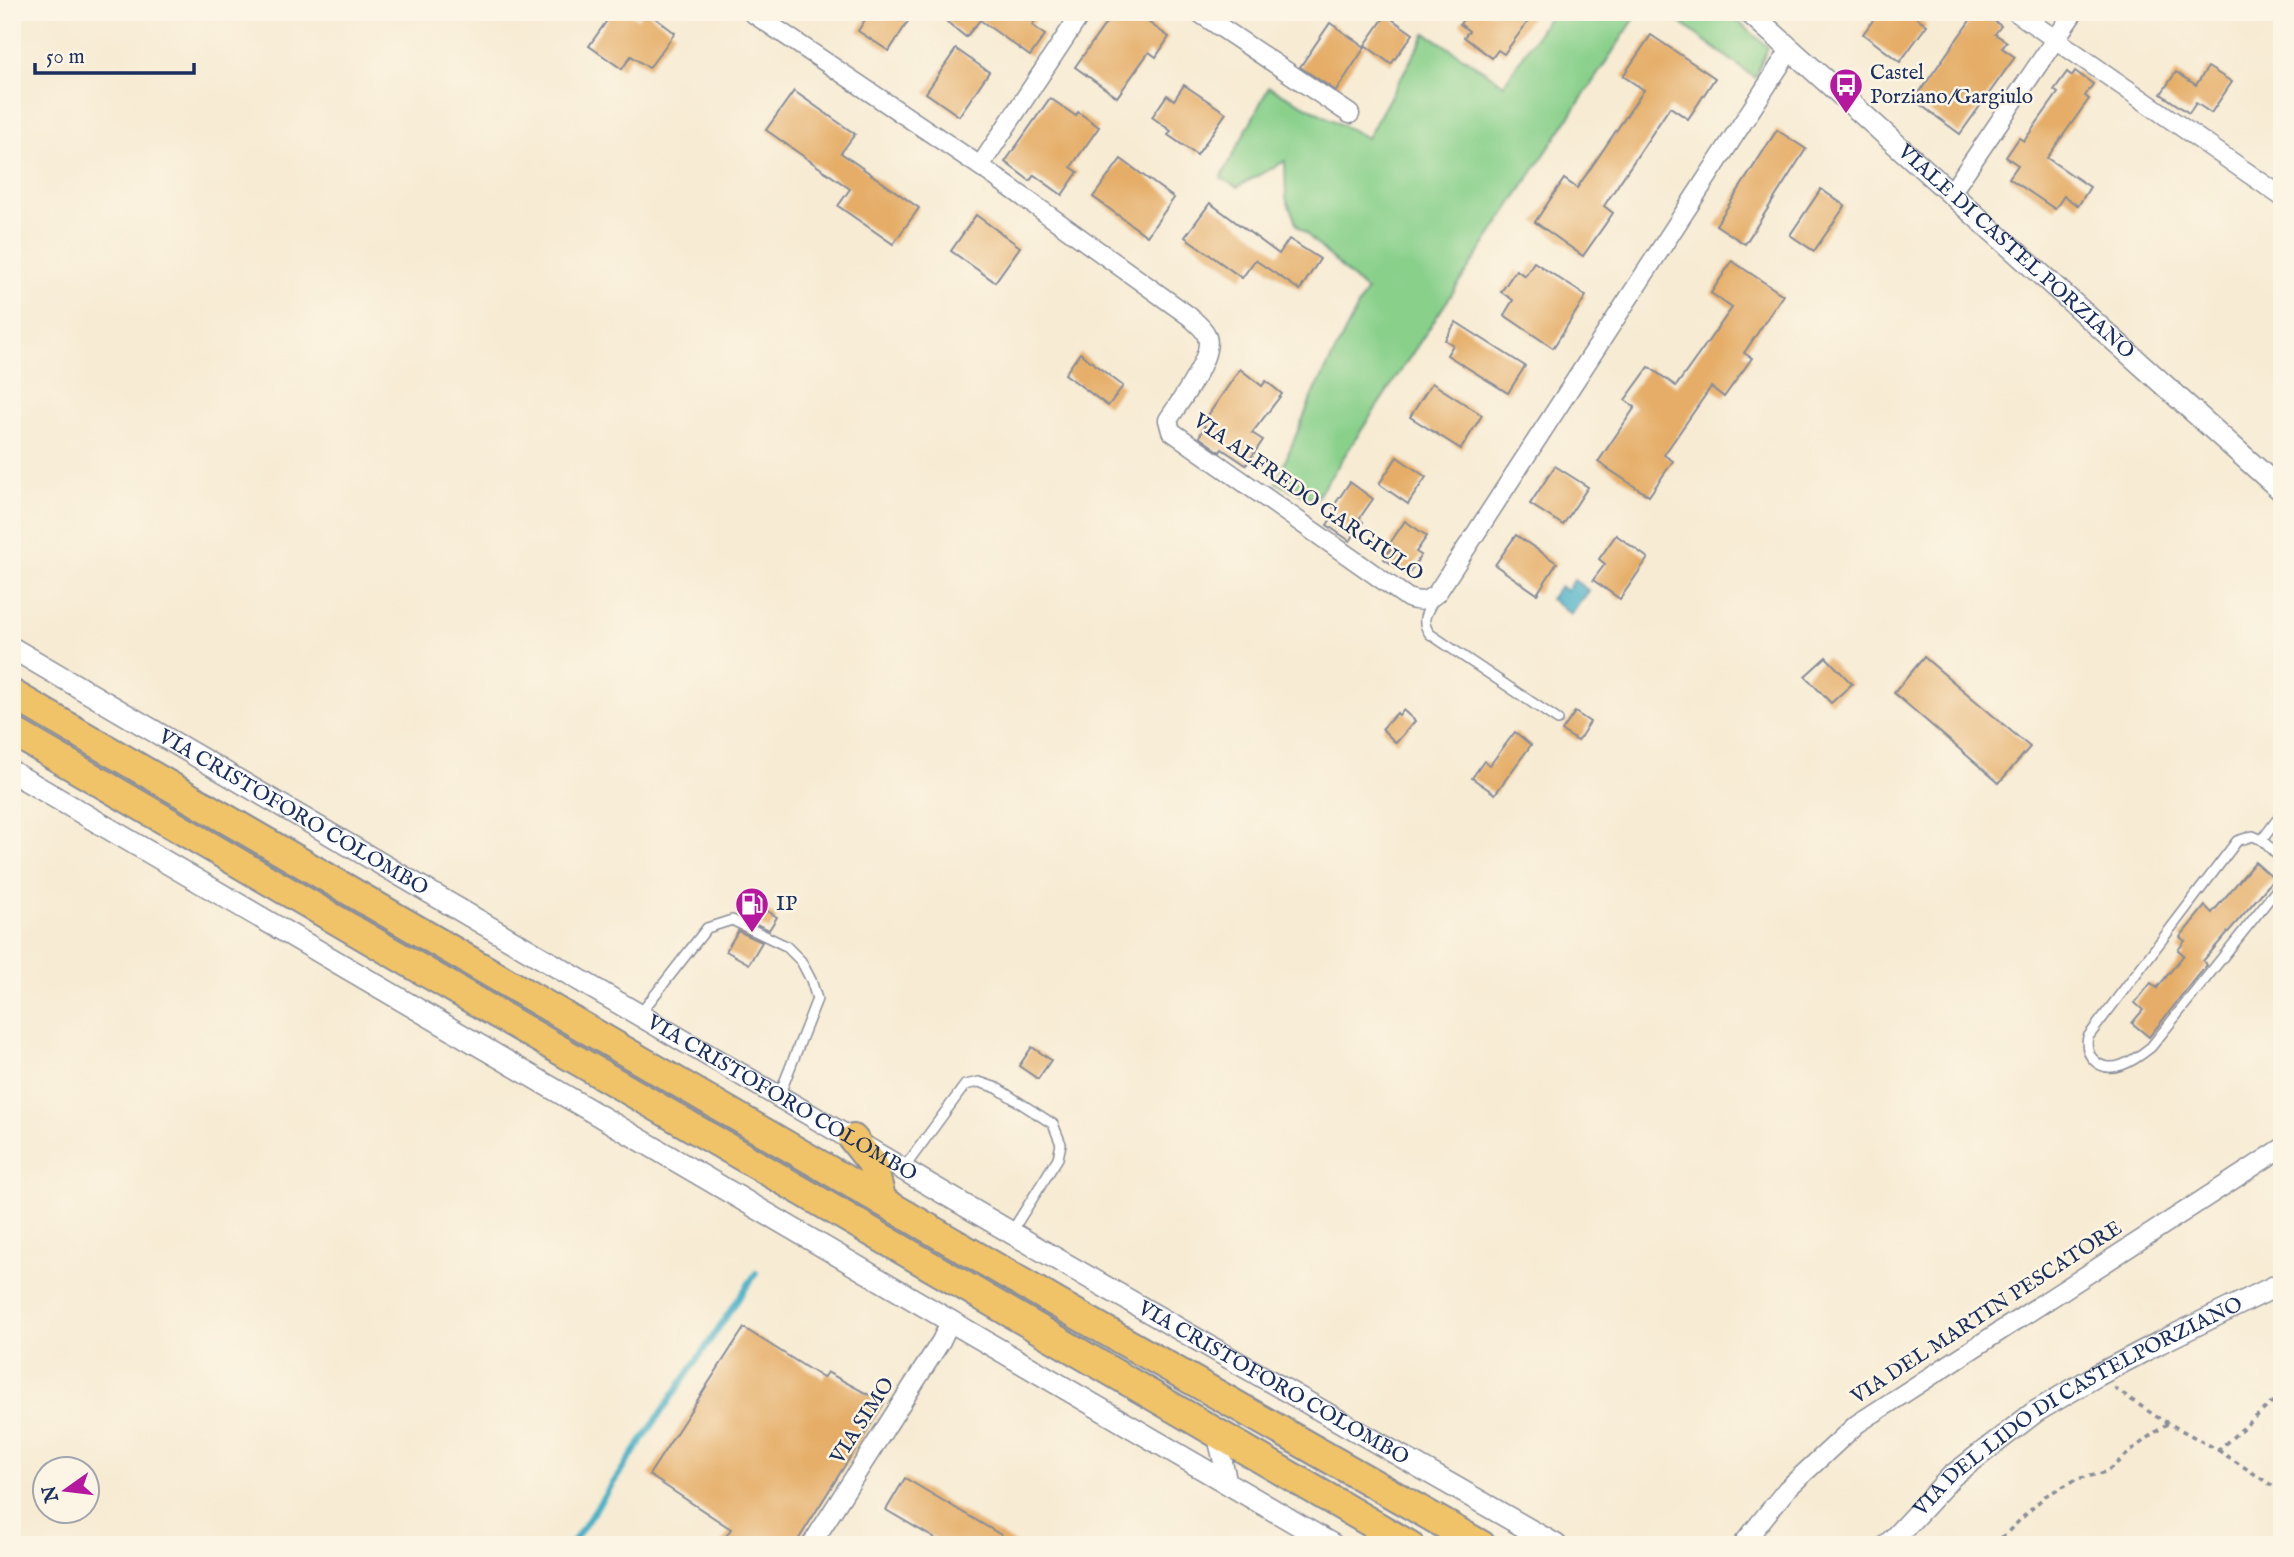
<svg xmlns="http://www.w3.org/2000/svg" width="2294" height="1557" font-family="'IM FELL English',serif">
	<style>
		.green { fill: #89d08b; stroke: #528074; stroke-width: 2 }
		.water { fill: #48b1c7; stroke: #327092; stroke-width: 2 }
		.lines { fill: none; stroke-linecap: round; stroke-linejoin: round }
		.stream { stroke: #48b1c7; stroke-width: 6 }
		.building { fill: #e5ad67 }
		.service-casing { stroke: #898d98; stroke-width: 12 }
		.minor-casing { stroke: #898d98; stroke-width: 21 }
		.tertiary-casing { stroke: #898d98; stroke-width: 24 }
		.primary-casing { stroke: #898d98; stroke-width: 32 }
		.path { stroke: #898d98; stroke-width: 3.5; stroke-dasharray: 5 5; stroke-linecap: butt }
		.service { stroke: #fff; stroke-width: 9 }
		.minor { stroke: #fff; stroke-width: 18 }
		.tertiary { stroke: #fff; stroke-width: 21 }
		.primary { stroke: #f1c369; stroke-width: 28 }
		.labels { text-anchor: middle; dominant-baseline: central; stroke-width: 5; stroke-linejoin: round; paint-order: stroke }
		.poi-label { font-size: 21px; fill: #1b2f5e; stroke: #fcf5e5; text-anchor: start }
		.street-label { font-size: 21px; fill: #1b2f5e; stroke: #fcf5e5 }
	</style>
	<rect width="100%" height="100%" fill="#fcf5e5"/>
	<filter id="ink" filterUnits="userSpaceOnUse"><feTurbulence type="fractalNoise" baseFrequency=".0143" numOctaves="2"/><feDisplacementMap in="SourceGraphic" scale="14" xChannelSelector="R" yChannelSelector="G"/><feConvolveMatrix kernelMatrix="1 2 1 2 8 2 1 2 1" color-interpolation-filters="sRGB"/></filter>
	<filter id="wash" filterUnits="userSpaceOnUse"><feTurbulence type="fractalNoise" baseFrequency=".00686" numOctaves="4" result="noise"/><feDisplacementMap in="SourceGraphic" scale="28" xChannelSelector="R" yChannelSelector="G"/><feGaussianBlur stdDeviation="1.57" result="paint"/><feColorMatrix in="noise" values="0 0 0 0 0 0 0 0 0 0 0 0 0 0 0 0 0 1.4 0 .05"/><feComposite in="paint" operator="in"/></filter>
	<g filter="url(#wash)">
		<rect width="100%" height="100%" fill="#f7ebd3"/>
		<g class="green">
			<polygon points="1552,12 1639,12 1315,500 1276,483 1312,397 1366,291 1297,225 1286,198 1285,161 1237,187 1221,178 1269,87 1367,138 1426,33 1504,84"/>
			<polygon points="1666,12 1727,12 1768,47 1755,78"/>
		</g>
		<polygon class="water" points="1574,580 1589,591 1571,614 1550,599 1560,586 1566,590"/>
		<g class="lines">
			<polyline class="stream" points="571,1545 756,1273"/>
		</g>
		<g id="blocks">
			<g class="building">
				<polygon points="613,12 628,12 638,19 642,12 647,12 675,33 649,68 631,56 622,69 589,46"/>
				<polygon points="870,12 914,12 889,51 858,31"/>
				<polygon points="954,12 1041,12 1032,25 1045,35 1030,56 980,20 966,37 947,22"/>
				<polygon points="1093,12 1134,12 1169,37 1156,57 1149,52 1117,97 1075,67 1106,23"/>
				<polygon points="1468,12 1535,12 1504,54 1498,50 1492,58 1464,37 1469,31 1460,24"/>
				<polygon points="1879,12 1909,12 1927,25 1900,62 1863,34"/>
				<polygon points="1976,12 1982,12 2001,26 1995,34 2007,42 2002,48 2015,57 1960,134 1914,100"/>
				<polygon points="1386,15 1413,34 1391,64 1365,45"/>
				<polygon points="1330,23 1365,47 1336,91 1300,67"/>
				<polygon points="1651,35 1715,78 1688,119 1670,107 1604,206 1613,213 1583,256 1535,222 1564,179 1577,188 1644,90 1623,76"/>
				<polygon points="956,49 989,72 959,116 926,93"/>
				<polygon points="2208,67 2232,82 2211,113 2196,103 2189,113 2161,94 2176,72 2196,85"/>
				<polygon points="2075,71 2093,84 2085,96 2089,99 2047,158 2090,187 2078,206 2064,196 2055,209 2009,178 2018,165 2006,157 2019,138 2024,141 2058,93 2054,90 2067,72 2072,76"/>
				<polygon points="1184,85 1226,113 1197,155 1168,135 1171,131 1152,117 1167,95 1174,100"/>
				<polygon points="794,91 855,134 841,153 919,208 893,244 838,206 850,189 766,130"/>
				<polygon points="1050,98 1076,116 1078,112 1099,127 1071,167 1078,172 1062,195 1034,175 1030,181 1005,162"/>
				<polygon points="1777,130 1806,149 1745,244 1716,225"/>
				<polygon points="1121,159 1174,198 1147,236 1093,197"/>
				<polygon points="1821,189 1845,206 1814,251 1790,235"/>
				<polygon points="1210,203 1279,254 1289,239 1320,259 1300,290 1255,260 1242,278 1185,237"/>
				<polygon points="976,215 1020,247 995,282 951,251"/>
				<polygon points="1732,261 1783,295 1744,353 1752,358 1724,397 1711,387 1664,455 1673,461 1649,496 1598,462 1635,407 1625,400 1649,367 1676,386 1732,308 1711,293"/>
				<polygon points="1534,262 1586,296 1553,348 1504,315 1513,300 1501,292 1516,270 1525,276"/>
				<polygon points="1456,322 1525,366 1508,393 1447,355 1453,345 1445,340"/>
				<polygon points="1080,353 1123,386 1108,406 1065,374"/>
				<polygon points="1240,369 1262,386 1266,381 1282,394 1252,433 1263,440 1246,465 1222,449 1220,452 1199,437 1205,426 1202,424"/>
				<polygon points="1432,383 1482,415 1461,449 1410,417"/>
				<polygon points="1397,457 1426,477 1408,504 1379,484"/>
				<polygon points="1555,466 1588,487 1563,525 1530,504"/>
				<polygon points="1350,482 1373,499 1359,519 1363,522 1350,541 1327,525 1337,510 1333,507"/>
				<polygon points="1405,521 1427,536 1416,552 1421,555 1408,575 1384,559 1393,545 1390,543"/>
				<polygon points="1516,535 1557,563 1537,594 1495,565"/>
				<polygon points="1616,535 1648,558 1620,599 1593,580 1605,564 1599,559"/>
				<polygon points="1826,657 1852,684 1831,703 1805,676"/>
				<polygon points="1924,657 2030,747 1999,783 1894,693"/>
				<polygon points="1403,710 1415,721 1396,743 1382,729 1397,713 1399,715"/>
				<polygon points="1575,712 1590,722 1578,741 1562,731"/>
				<polygon points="1515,732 1531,745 1495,794 1472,778 1484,761 1490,765"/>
				<polygon points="2255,862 2274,879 2203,961 2207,965 2149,1037 2132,1023 2143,1010 2135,1003 2151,983 2157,988 2184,955 2178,950 2185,941 2180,937 2205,906 2212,913"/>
				<polygon points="755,903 777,917 769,930 745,919"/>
				<polygon points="738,931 762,942 749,964 726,951"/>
				<polygon points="1032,1047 1051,1060 1038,1079 1019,1066"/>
				<polygon points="744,1328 823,1378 827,1372 884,1403 795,1545 720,1545 731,1529 649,1475"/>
				<polygon points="905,1478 1018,1545 946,1545 886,1510"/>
			</g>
		</g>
	</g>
	<g filter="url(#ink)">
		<use href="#blocks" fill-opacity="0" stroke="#898d98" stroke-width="2"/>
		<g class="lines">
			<g class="service-casing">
				<g id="service">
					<path d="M 1434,599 C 1426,613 1420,621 1430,634 L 1558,720"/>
					<polyline points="2262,840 2282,813"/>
					<path d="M 2282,860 L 2262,840 L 2253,836 L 2237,841 L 2088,1037 C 2086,1045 2087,1051 2092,1058 C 2109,1079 2136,1059 2151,1047 L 2282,883"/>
					<polyline points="640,1014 707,928 732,920 786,946 801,961 811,980 817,999 779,1096"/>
					<polyline points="904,1168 965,1085 979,1082 997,1088 1053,1124 1061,1144 1058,1158 1012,1231"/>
				</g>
			</g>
			<g class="minor-casing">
				<g id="minor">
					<path d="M 751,12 L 980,166 L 1189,316 C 1195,322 1205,329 1207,337 C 1214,356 1179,403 1168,420 L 1171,431 L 1408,598 C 1420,603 1428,601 1437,593 L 1790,50"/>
					<polyline points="1198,12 1350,114"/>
					<polyline points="2016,12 2281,196"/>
					<polyline points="980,166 1082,12"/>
					<polyline points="1951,193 2074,12"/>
					<polyline points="1216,1433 1228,1483"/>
					<polyline points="811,1545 941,1341 951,1320"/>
					<polyline points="1742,1545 1787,1489 1857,1424 2282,1148"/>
				</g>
			</g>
			<g class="tertiary-casing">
				<g id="tertiary">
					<path id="s1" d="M 1749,12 L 2282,491"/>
					<path id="s2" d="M 12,648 L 1041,1250 L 1556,1545"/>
					<polyline points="12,772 1333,1545"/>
					<path id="s3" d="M 1888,1545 L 1952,1476 L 2035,1412 L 2096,1376 L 2159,1343 L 2282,1283"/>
				</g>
			</g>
			<g class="primary-casing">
				<g id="primary">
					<polyline points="12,694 1057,1303 1481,1545"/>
					<polyline points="12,731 1409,1545"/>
					<polyline points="853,1139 872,1163 882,1201"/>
				</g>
			</g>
			<g class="path">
				<polyline points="2114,1388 2157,1417 2218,1450 2274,1401 2282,1396"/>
				<polyline points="2218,1450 2282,1492"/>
				<polyline points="1994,1545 2045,1496 2077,1479 2106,1472 2147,1438 2168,1423"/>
			</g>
			<use href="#service" class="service"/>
			<use href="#minor" class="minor"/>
			<use href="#tertiary" class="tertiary"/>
			<use href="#primary" class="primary"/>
		</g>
	</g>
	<defs>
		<g id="bus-pin" transform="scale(1.75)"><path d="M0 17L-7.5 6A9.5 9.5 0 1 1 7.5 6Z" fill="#b5179e" stroke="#fcf5e5"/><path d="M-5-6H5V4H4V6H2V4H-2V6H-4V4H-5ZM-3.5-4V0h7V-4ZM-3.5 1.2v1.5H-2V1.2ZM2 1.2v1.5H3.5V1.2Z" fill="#fff"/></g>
		<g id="fuel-pin" transform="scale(1.75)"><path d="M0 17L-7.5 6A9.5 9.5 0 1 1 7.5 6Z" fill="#b5179e" stroke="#fcf5e5"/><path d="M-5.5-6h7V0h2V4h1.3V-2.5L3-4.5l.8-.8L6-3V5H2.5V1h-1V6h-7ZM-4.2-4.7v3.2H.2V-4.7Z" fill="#fff"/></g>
	</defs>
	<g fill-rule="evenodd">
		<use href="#bus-pin" x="1846" y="85"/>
		<use href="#fuel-pin" x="752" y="904"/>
	</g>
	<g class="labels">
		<g class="poi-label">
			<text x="1870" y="73">Castel<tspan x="1870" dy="24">Porziano/Gargiulo</tspan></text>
			<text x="776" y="904">IP</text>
		</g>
		<g class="street-label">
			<text stroke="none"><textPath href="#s1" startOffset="359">VIALE DI CASTEL PORZIANO</textPath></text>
			<text transform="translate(1308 498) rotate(35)">VIA ALFREDO GARGIULO</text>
			<text stroke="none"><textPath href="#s2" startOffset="326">VIA CRISTOFORO COLOMBO</textPath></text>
			<text stroke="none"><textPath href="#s2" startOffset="892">VIA CRISTOFORO COLOMBO</textPath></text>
			<text transform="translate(1987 1313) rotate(-33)">VIA DEL MARTIN PESCATORE</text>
			<text stroke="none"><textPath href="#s2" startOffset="1460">VIA CRISTOFORO COLOMBO</textPath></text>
			<text stroke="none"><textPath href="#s3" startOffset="238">VIA DEL LIDO DI CASTELPORZIANO</textPath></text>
			<text transform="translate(863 1421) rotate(-57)">VIA SIMO</text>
		</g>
	</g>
	<rect width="2294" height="1557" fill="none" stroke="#fcf5e5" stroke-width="42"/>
	<g transform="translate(66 1490) rotate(256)"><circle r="33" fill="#fcf5e5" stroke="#a2a6af" stroke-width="2"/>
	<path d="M0-5L12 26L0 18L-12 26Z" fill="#b5179e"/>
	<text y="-10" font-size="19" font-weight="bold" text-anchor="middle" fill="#1b2f5e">N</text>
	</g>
	<path d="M35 63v10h159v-10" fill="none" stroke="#1b2f5e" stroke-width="3.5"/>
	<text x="46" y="63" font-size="21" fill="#1b2f5e" stroke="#fcf5e5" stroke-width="5" paint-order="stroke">50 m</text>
</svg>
